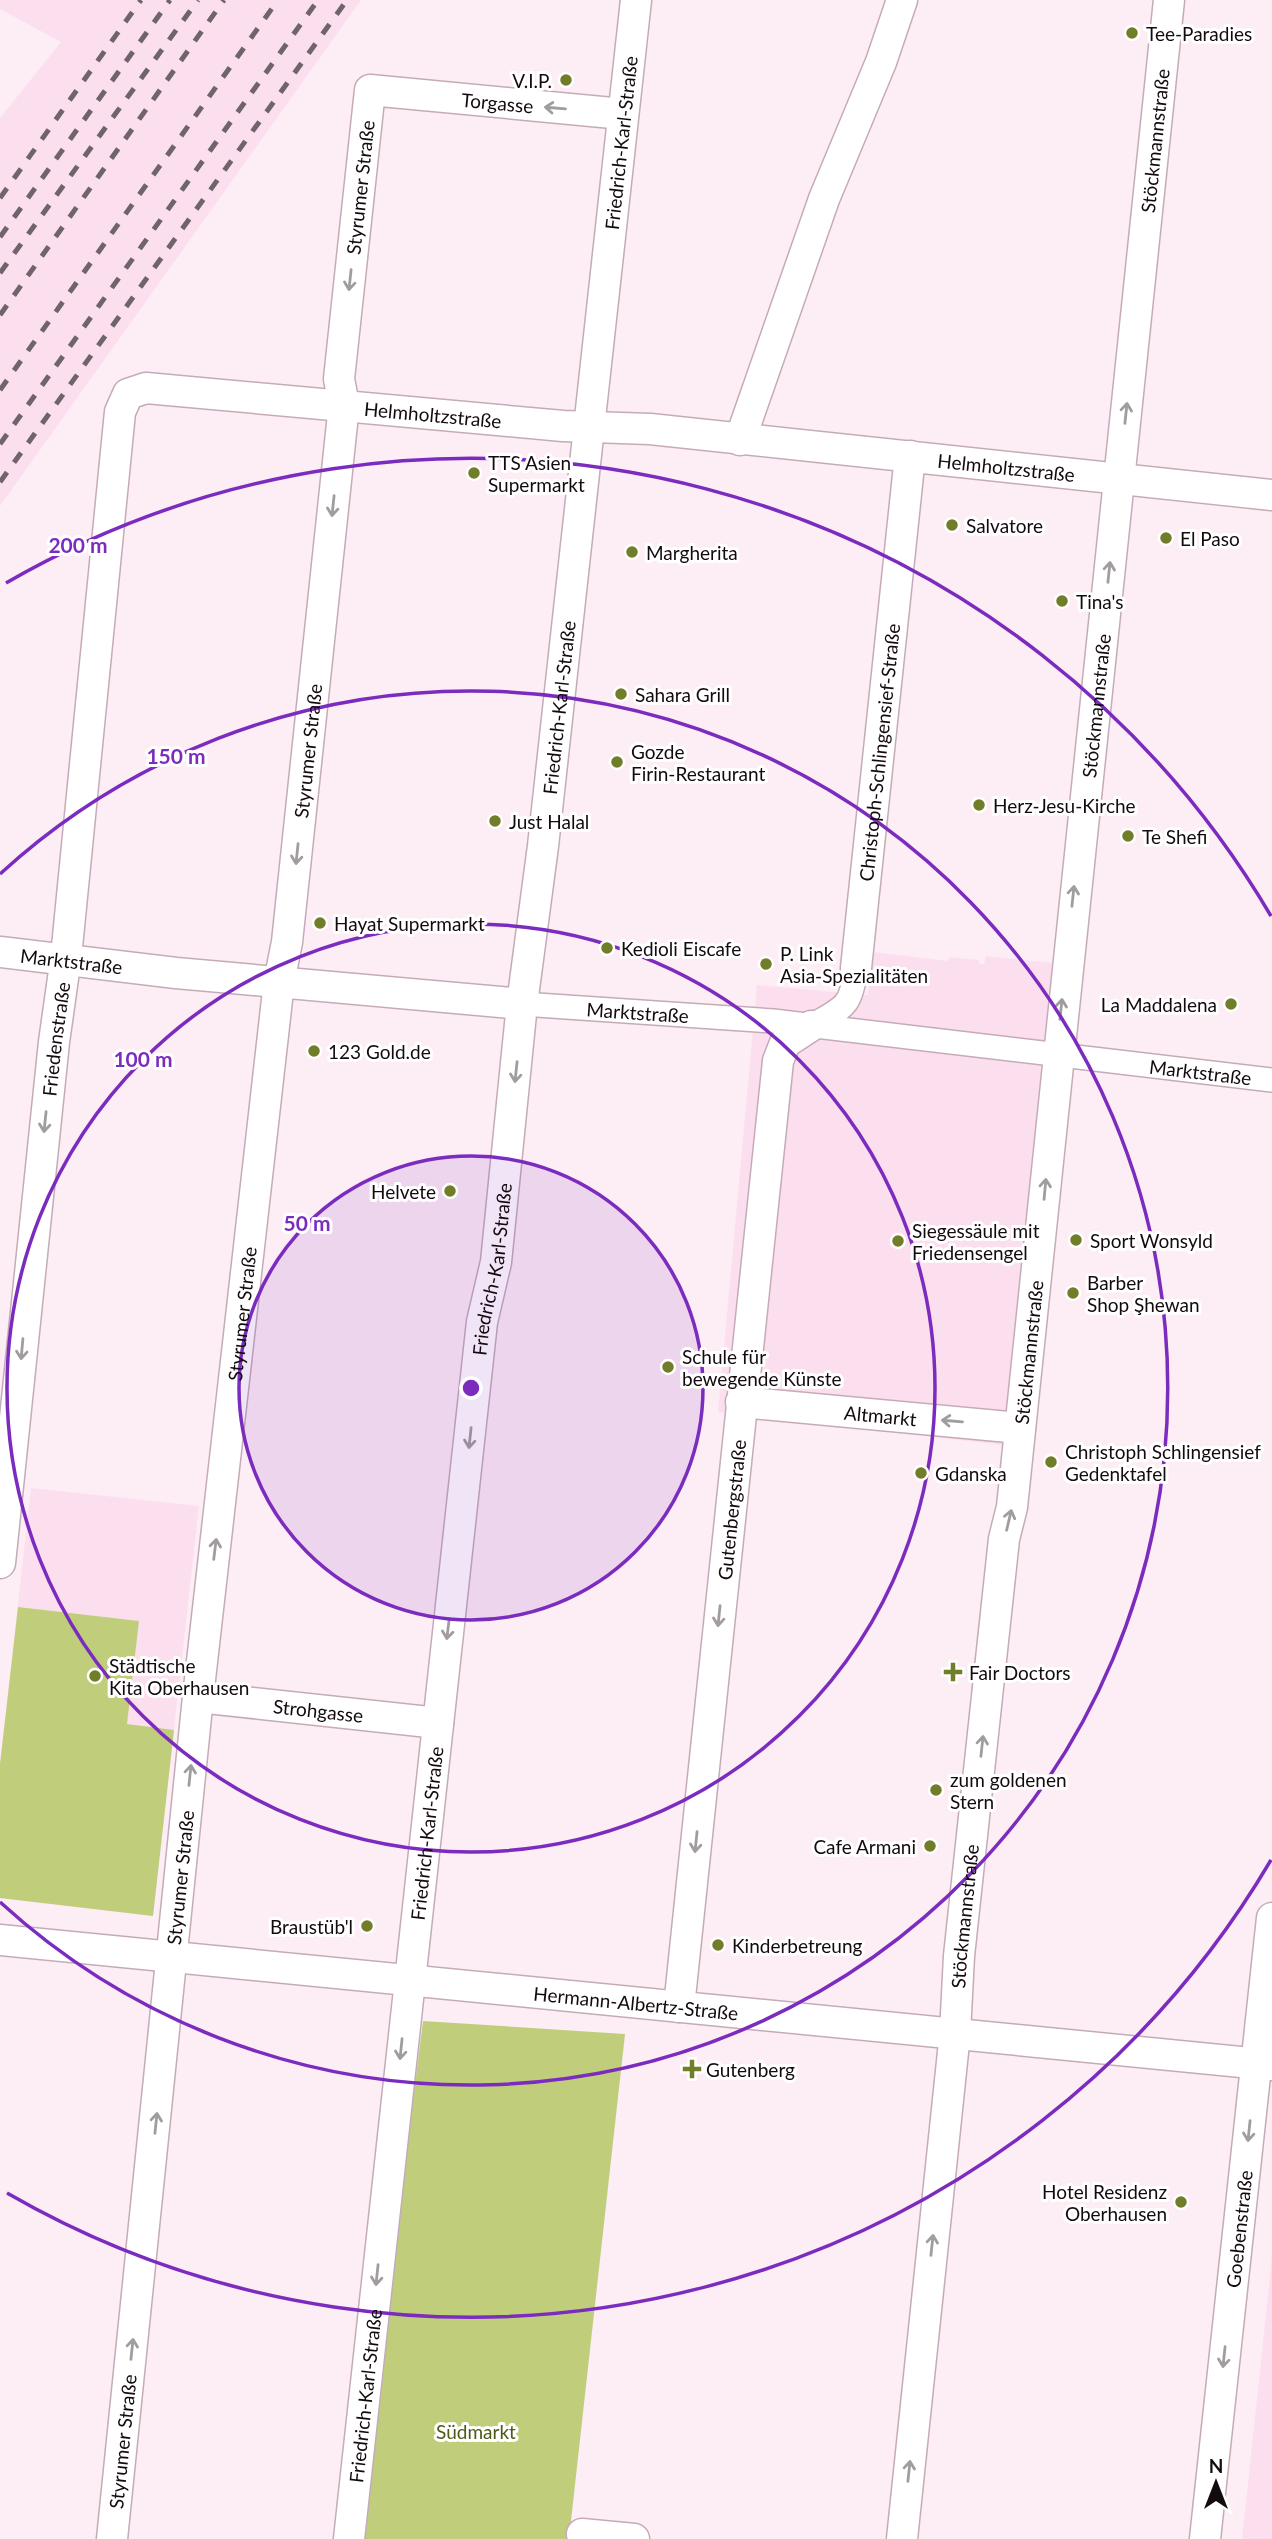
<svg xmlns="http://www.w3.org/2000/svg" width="1272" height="2539" font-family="Lato,sans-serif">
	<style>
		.built { fill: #fcdfee }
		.green { fill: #c0ce7c }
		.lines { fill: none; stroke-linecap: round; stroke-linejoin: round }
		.pedestrian-casing { stroke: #c5abb9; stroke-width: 26 }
		.minor-casing { stroke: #c5abb9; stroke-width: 33 }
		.pedestrian { stroke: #fff; stroke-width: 23 }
		.minor { stroke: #fff; stroke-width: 30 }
		.rail { stroke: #6f646a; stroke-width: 5; stroke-dasharray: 12 12; stroke-linecap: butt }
		.oneway { stroke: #a19d9f }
		.ring { fill: none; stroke: #7b2cbf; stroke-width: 3.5 }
		.poi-dot { fill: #727d2a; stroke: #fff; stroke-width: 2.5 }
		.labels { text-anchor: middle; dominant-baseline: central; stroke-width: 6; stroke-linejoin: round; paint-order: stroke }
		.poi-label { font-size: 19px; fill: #130a0f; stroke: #fff; text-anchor: start }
		.street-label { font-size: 19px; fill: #130a0f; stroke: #fff }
		.park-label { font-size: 19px; fill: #4f5817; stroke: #fff }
		.centre { fill: #7b2cbf; stroke: #fff; stroke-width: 3.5 }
		.ring-label { font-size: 21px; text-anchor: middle; font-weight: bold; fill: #7b2cbf; stroke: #fff; stroke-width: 6; stroke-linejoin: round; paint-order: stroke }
	</style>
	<rect width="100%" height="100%" fill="#fdedf5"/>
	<g class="built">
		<polygon points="0,0 361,0 0,506 0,118 61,42 0,9"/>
		<polygon points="873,952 948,961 949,957 979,960 979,964 984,964 986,956 1052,963 1010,1446 718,1412 757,985 868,995"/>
		<polygon points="31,1488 199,1506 153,1916 0,1898 0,1764"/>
		<polygon points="1272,2254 1272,2539 1242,2539 1268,2296"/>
	</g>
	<g class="green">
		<polygon points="18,1607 139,1621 127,1724 174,1730 153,1916 0,1898 0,1764"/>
		<polygon points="423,2021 625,2034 569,2539 358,2539"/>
	</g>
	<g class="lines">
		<g class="pedestrian-casing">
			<g id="pedestrian">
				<path id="s1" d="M 522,1004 L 773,1021 L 1272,1080"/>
				<path d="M 811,1026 C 844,1007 851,1008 856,968"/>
			</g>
		</g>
		<g class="minor-casing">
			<g id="minor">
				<polyline points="740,440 824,199 881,62 902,0"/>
				<path id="s2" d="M 0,952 L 176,973 L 522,1004"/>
				<path id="s3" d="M 856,968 L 910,456"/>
				<path id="s4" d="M 741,1402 L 1020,1428"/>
				<path id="s5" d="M 0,1563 L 54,1042 L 66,957 L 120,412 L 128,394 L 146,388 L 563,426 L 650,429 L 1272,495"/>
				<path id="s6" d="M 198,1697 L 438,1723"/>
				<path id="s7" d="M 0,1940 L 1272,2065"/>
				<path id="s8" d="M 679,2007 L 778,1061 L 785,1043 L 811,1026"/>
				<polyline points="582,2534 634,2539"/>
				<path id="s9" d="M 112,2539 L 198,1697 L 279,982 L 287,942 L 344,405 L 339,379 L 370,90 L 623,114"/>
				<path id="s10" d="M 349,2539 L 482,1322 L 496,1262 L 522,1004 L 543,846 L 636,0"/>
				<path id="s11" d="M 902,2539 L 955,2033 L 959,1956 L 1004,1539 L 1012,1507 L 1169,0"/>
				<path id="s12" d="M 1205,2539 L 1272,1918"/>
			</g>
		</g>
		<use href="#pedestrian" class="pedestrian"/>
		<use href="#minor" class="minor"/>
		<g class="rail">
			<polyline points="0,198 141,0"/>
			<polyline points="0,237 170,0"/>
			<polyline points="0,273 198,0"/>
			<polyline points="0,315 224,0"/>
			<polyline points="0,390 278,0"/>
			<polyline points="0,444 318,0"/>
			<polyline points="0,482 347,0"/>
		</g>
	</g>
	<defs><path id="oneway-shaft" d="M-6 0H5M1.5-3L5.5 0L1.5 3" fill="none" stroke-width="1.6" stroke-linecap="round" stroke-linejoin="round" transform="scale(1.75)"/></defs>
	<g class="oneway">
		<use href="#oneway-shaft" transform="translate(555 108) rotate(-175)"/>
		<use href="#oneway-shaft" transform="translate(350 280) rotate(96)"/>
		<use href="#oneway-shaft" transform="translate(1126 413) rotate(-84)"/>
		<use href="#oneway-shaft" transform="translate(333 506) rotate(96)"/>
		<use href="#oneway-shaft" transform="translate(1109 572) rotate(-84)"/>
		<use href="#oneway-shaft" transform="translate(297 854) rotate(96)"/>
		<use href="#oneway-shaft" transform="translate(1073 896) rotate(-84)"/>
		<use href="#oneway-shaft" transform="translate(1061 1009) rotate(-84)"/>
		<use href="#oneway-shaft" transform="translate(516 1072) rotate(96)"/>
		<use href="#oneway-shaft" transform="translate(45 1122) rotate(96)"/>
		<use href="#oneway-shaft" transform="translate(1045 1189) rotate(-85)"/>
		<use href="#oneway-shaft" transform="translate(22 1349) rotate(95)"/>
		<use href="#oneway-shaft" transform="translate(952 1421) rotate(-175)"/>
		<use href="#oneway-shaft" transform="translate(470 1438) rotate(96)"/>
		<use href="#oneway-shaft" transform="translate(1009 1520) rotate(-77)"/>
		<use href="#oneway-shaft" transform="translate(215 1549) rotate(-83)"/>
		<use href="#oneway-shaft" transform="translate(719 1616) rotate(96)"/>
		<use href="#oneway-shaft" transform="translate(448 1629) rotate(97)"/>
		<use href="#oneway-shaft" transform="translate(982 1746) rotate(-84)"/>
		<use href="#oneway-shaft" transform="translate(190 1775) rotate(-84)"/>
		<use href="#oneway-shaft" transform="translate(696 1842) rotate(96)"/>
		<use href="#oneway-shaft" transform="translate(401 2049) rotate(96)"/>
		<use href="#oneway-shaft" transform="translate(156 2123) rotate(-84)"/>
		<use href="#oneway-shaft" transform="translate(1249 2131) rotate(96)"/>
		<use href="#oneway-shaft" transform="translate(932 2245) rotate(-84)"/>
		<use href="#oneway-shaft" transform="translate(377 2275) rotate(96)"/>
		<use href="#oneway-shaft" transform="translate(132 2349) rotate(-84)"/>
		<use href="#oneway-shaft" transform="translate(1224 2357) rotate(96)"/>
		<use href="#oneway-shaft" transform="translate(909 2471) rotate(-84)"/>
	</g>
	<circle cx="471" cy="1388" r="232" fill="#7b2cbf" fill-opacity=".12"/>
	<g class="ring">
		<circle cx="471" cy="1388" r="232"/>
		<circle cx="471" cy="1388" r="464"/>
		<path d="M0 874A697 697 0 1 1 0 1902"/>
		<path d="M1271 1860A929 929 0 0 1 7 2193M6 583A929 929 0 0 1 1271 916"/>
	</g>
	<g class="poi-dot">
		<circle cx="1132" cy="33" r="7"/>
		<circle cx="566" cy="80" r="7"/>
		<circle cx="474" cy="473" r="7"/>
		<circle cx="952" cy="525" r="7"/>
		<circle cx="1166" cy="538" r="7"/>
		<circle cx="632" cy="552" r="7"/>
		<circle cx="1062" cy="601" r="7"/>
		<circle cx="621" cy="694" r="7"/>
		<circle cx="617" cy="762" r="7"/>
		<circle cx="979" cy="805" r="7"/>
		<circle cx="495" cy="821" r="7"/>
		<circle cx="1128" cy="836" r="7"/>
		<circle cx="320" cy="923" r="7"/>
		<circle cx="607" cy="948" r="7"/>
		<circle cx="766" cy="964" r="7"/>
		<circle cx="1231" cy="1004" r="7"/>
		<circle cx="314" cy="1051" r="7"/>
		<circle cx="450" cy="1191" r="7"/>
		<circle cx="1076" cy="1240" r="7"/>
		<circle cx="898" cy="1241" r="7"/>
		<circle cx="1073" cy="1293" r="7"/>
		<circle cx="668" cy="1367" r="7"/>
		<circle cx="1051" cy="1462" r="7"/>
		<circle cx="921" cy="1473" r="7"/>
		<path d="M949.5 1661.5h7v7h7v7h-7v7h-7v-7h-7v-7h7z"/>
		<circle cx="95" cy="1676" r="7"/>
		<circle cx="936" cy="1790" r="7"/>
		<circle cx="930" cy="1846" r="7"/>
		<circle cx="367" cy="1926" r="7"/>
		<circle cx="718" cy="1945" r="7"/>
		<path d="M688.5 2058.5h7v7h7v7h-7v7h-7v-7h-7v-7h7z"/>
		<circle cx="1181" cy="2202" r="7"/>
	</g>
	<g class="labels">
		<g class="poi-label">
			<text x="1146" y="33">Tee-Paradies</text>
			<text x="552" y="80" text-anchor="end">V.I.P.</text>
			<text x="488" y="462">TTS Asien<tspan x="488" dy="22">Supermarkt</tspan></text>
			<text x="966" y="525">Salvatore</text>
			<text x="1180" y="538">El Paso</text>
			<text x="646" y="552">Margherita</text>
			<text x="1076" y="601">Tina's</text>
			<text x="635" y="694">Sahara Grill</text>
			<text x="631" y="751">Gozde<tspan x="631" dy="22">Firin-Restaurant</tspan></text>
			<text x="993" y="805">Herz-Jesu-Kirche</text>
			<text x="509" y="821">Just Halal</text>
			<text x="1142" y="836">Te Shefi</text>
			<text x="334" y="923">Hayat Supermarkt</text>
			<text x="621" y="948">Kedioli Eiscafe</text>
			<text x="780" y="953">P. Link<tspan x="780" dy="22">Asia-Spezialitäten</tspan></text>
			<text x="1217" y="1004" text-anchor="end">La Maddalena</text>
			<text x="328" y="1051">123 Gold.de</text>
			<text x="436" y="1191" text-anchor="end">Helvete</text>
			<text x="912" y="1230">Siegessäule mit<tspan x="912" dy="22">Friedensengel</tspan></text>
			<text x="1090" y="1240">Sport Wonsyld</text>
			<text x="1087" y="1282">Barber<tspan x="1087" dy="22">Shop Şhewan</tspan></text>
			<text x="682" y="1356">Schule für<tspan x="682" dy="22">bewegende Künste</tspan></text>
			<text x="1065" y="1451">Christoph Schlingensief<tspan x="1065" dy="22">Gedenktafel</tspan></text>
			<text x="935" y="1473">Gdanska</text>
			<text x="109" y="1665">Städtische<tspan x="109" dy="22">Kita Oberhausen</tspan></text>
			<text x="969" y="1672">Fair Doctors</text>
			<text x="950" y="1779">zum goldenen<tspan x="950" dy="22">Stern</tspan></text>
			<text x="916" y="1846" text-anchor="end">Cafe Armani</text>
			<text x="353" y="1926" text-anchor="end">Braustüb'l</text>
			<text x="732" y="1945">Kinderbetreung</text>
			<text x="706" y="2069">Gutenberg</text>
			<text x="1167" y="2191" text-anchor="end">Hotel Residenz<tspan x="1167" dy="22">Oberhausen</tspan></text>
		</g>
		<g class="street-label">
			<text stroke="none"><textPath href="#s9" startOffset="2592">Torgasse</textPath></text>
			<text stroke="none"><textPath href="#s11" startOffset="2412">Stöckmannstraße</textPath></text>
			<text stroke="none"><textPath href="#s10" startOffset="2412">Friedrich-Karl-Straße</textPath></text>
			<text stroke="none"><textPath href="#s9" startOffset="2366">Styrumer Straße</textPath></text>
			<text stroke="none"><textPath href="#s5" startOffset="1484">Helmholtzstraße</textPath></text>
			<text stroke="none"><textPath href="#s5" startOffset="2060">Helmholtzstraße</textPath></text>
			<text stroke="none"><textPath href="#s11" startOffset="1844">Stöckmannstraße</textPath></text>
			<text stroke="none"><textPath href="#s10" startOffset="1844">Friedrich-Karl-Straße</textPath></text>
			<text stroke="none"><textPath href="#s9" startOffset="1799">Styrumer Straße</textPath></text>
			<text stroke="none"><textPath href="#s3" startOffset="217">Christoph-Schlingensief-Straße</textPath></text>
			<text stroke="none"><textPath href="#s2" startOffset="72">Marktstraße</textPath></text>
			<text stroke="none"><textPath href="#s1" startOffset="116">Marktstraße</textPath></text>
			<text stroke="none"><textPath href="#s5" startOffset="527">Friedenstraße</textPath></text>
			<text stroke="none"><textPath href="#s1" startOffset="682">Marktstraße</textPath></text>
			<text stroke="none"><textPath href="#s10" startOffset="1278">Friedrich-Karl-Straße</textPath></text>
			<text stroke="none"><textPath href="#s9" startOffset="1232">Styrumer Straße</textPath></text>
			<text stroke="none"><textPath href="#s11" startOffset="1194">Stöckmannstraße</textPath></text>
			<text stroke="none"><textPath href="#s4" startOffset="140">Altmarkt</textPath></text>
			<text stroke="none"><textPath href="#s8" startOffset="500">Gutenbergstraße</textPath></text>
			<text stroke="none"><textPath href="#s6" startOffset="121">Strohgasse</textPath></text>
			<text stroke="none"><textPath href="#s10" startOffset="710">Friedrich-Karl-Straße</textPath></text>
			<text stroke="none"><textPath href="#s9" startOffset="665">Styrumer Straße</textPath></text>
			<text stroke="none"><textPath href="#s11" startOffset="626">Stöckmannstraße</textPath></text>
			<text stroke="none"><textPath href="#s7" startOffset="639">Hermann-Albertz-Straße</textPath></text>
			<text stroke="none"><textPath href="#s12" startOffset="312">Goebenstraße</textPath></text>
			<text stroke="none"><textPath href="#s10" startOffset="144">Friedrich-Karl-Straße</textPath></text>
			<text stroke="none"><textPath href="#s9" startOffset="98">Styrumer Straße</textPath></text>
		</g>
		<g class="park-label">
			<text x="476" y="2431">Südmarkt</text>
		</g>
	</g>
	<circle cx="471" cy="1388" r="10" class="centre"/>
	<g class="ring-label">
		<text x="78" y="553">200 m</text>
		<text x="176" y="764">150 m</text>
		<text x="143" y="1067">100 m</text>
		<text x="307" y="1231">50 m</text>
	</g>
	<g transform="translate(1216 2483)" stroke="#ffffff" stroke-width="5" paint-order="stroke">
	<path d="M0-5L12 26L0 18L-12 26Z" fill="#130a0f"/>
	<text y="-10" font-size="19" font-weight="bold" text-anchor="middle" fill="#130a0f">N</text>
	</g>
</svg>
